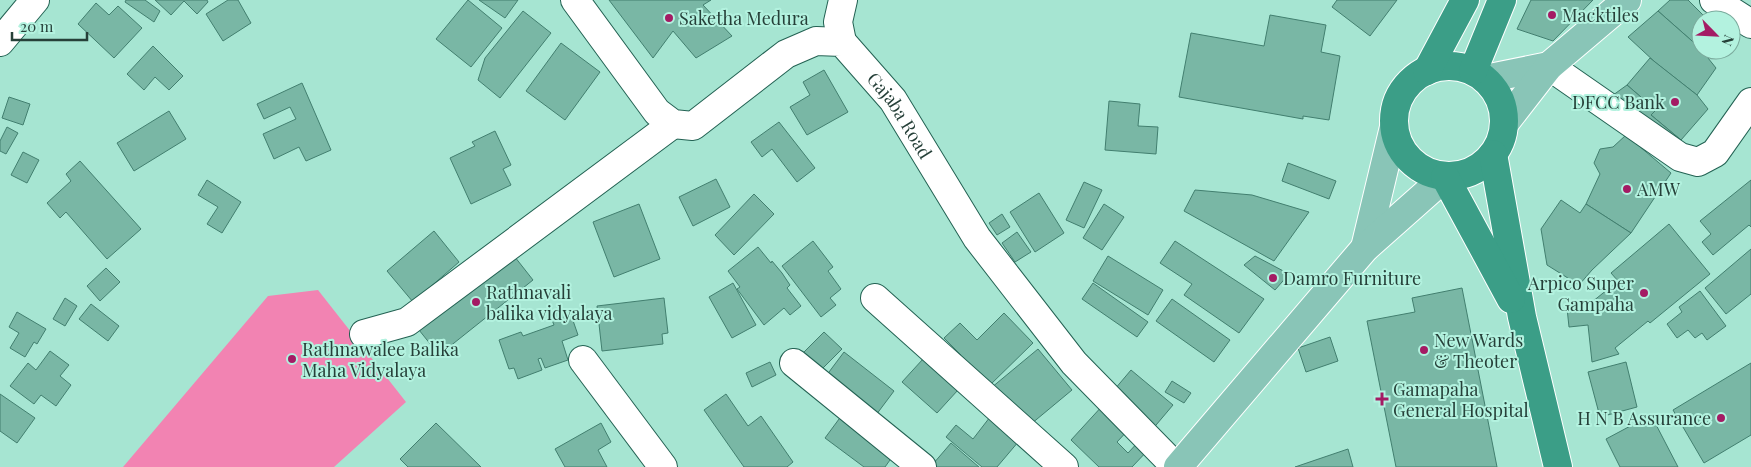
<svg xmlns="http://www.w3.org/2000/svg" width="1751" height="467" font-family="'Playfair Display',serif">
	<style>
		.green { fill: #f283b2 }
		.building { fill: #79b7a5; stroke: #427f6f }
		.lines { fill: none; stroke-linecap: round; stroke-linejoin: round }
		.minor-casing { stroke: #236253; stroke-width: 30 }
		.major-casing { stroke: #fff; stroke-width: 30 }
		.highway-casing { stroke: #fff; stroke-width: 30 }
		.minor { stroke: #fff; stroke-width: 28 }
		.major { stroke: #89c5b7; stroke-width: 28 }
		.highway { stroke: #3b9e87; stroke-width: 28 }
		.poi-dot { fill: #a41b64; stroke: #b3f2df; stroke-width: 2 }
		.labels { text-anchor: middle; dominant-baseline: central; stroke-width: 4; stroke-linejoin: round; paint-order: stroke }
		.poi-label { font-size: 18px; fill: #264039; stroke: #b3f2df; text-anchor: start }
		.street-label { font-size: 18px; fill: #264039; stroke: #b3f2df }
	</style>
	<rect width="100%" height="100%" fill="#a6e5d2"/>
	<polygon class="green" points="318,290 406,402 334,467 123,467 268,296"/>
	<g class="building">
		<polygon points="126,0 145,0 160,11 154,22 125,2"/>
		<polygon points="155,0 207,0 208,2 197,14 184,1 171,15"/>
		<polygon points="228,0 238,0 251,23 223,41 206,14"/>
		<polygon points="468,0 502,28 471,67 436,39"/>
		<polygon points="479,0 518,0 505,18"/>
		<polygon points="609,0 711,0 703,5 732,36 696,58 673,31 653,58"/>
		<polygon points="1337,0 1397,0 1370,36 1332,7"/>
		<polygon points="1531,0 1593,0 1553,41 1517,29"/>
		<polygon points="1670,0 1688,0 1708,20 1701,20 1700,48 1658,11"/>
		<polygon points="96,3 109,15 118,6 142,28 114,58 78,24"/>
		<polygon points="523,11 551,33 500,98 478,80 485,58"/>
		<polygon points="1658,11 1700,48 1716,68 1697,95 1656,63 1628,37"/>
		<polygon points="1270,15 1326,25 1321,52 1340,56 1329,120 1303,116 1303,119 1179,97 1191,33 1264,46"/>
		<polygon points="561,43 600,72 565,120 526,91"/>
		<polygon points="153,46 183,76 169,90 155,77 144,90 127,74"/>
		<polygon points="1650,58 1697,95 1708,109 1681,140 1651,115 1656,110 1627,85"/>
		<polygon points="824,70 848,112 807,135 790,107 810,95 803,82"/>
		<polygon points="302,83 331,150 306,161 299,147 274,159 263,134 296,119 290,107 264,119 257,104"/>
		<polygon points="1627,85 1656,110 1651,115 1681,140 1668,149 1609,98"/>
		<polygon points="9,97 30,104 23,125 2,118"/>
		<polygon points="1109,101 1140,104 1138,126 1158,127 1156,154 1105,150"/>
		<polygon points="169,111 186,139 134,171 117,143"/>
		<polygon points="779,122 815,168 797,182 772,149 762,157 751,142"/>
		<polygon points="7,127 18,133 6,154 0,151 0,141"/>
		<polygon points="495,131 511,165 503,169 511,185 471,204 450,158 475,146 472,142"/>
		<polygon points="1626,135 1671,173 1631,233 1586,204 1600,174 1594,163 1600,149 1613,147"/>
		<polygon points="23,152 39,160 27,183 11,175"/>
		<polygon points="80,161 141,229 107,259 66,212 60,218 47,203 71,181 66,174"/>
		<polygon points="1288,163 1336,181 1329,199 1282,181"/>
		<polygon points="716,179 730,207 693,226 679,197"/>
		<polygon points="207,180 241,202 222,233 207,224 218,207 198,195"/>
		<polygon points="1751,180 1751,227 1749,225 1713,255 1702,242 1711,234 1700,221"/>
		<polygon points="1084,182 1102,190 1084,228 1066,220"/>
		<polygon points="1195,190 1252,195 1309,212 1274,261 1184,211"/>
		<polygon points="1039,193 1064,233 1035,252 1010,212"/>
		<polygon points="754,194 774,214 734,255 715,235"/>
		<polygon points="1561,200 1580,213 1586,204 1631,233 1592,270 1579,285 1547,265 1541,229"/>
		<polygon points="639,204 660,259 614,277 593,222"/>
		<polygon points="1104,204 1124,217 1102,250 1083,238"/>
		<polygon points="1002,214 1010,227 997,235 989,223"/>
		<polygon points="1669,224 1710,274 1650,323 1648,321 1615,348 1619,354 1592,362 1588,325 1569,327 1567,308 1587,306 1618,281 1611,273"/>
		<polygon points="434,231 459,262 413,302 387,271"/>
		<polygon points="1017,232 1031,252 1015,262 1002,243"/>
		<polygon points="813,241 833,267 828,271 841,289 830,298 836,305 821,317 782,266"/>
		<polygon points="1175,241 1264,299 1239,333 1184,295 1192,284 1160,263"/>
		<polygon points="758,247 771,263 772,261 782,273 790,285 787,288 801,306 790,315 784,308 764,325 737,289 740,287 728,271"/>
		<polygon points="1751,249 1751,294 1726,314 1705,288"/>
		<polygon points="511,252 533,280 439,355 415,325"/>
		<polygon points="1108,256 1163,290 1148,315 1093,281"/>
		<polygon points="1255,256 1289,274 1275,290 1244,265"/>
		<polygon points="106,268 120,282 100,301 87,286"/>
		<polygon points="733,283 756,325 732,338 709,297"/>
		<polygon points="1093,283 1148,322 1137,337 1082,299"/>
		<polygon points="1462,288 1497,467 1396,467 1367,321 1415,312 1412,298"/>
		<polygon points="1700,291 1726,326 1707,340 1702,333 1695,338 1688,330 1677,338 1667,324 1682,312 1679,307"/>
		<polygon points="65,298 77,306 65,326 53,319"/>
		<polygon points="664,298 668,333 662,334 663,344 602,351 597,306"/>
		<polygon points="1172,299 1230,340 1214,362 1156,321"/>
		<polygon points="91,304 119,326 108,341 79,319"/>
		<polygon points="569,309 578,335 562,341 568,360 545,368 541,358 538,359 542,370 518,379 514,368 509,369 499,340 521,332 523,336 554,325 550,315"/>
		<polygon points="17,312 46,329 37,344 34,342 25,357 10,348 19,333 9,327"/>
		<polygon points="1004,313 1033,343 988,387 959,356 961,355 944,338 960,323 977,340"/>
		<polygon points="824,332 842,349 819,372 802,354"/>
		<polygon points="1330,337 1338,361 1306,372 1298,348"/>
		<polygon points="1038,349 1072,390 1025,429 991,388"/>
		<polygon points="50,351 69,365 60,376 71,385 56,406 41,395 34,404 10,386 28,363 36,370"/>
		<polygon points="844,352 894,391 876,415 826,376"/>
		<polygon points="923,359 958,390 937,413 902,382"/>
		<polygon points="770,362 776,375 752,387 746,373"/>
		<polygon points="1626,362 1637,407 1600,417 1588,372"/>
		<polygon points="1751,363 1751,435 1704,463 1673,410"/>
		<polygon points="1131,370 1173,405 1151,431 1109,396"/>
		<polygon points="1172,381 1191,393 1184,403 1165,392"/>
		<polygon points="0,394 35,418 17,443 0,431"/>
		<polygon points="726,394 748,426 761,416 793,462 787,467 744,467 704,410"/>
		<polygon points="1104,404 1130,428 1117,442 1128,453 1141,439 1150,448 1132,467 1099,467 1071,440"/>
		<polygon points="842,415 895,453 885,467 864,467 825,438"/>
		<polygon points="1651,415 1678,467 1620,467 1606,439"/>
		<polygon points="990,417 1019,441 997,467 982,467 946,437 956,425 973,439"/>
		<polygon points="436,423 481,467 408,467 400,459"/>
		<polygon points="601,423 611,442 598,450 607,467 565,467 555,449"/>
		<polygon points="951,443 979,467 936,467 933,464"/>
		<polygon points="1348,449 1353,467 1295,467"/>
	</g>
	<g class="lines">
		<g class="minor-casing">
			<g id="minor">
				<path id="s1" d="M 575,0 L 657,112 L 673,124 L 693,126 L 786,54 L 816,41 L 842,42 L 893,100 L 977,238 L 1074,363 L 1176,467"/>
				<polyline points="1714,0 1751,24"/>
				<polyline points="0,42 35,0"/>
				<polyline points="842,42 838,22 843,0"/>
				<polyline points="1549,66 1680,157 1698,162 1715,153 1751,102"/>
				<polyline points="875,298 1064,467"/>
				<polyline points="364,334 407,322 673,124"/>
				<polyline points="583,360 663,467"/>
				<polyline points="794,363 922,467"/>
			</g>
		</g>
		<g class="major-casing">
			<g id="major">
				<polyline points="1485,79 1549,66"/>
				<polyline points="1504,124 1549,66 1627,0"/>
				<polyline points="1365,248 1394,127"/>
				<polyline points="1178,467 1365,248 1445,177"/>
			</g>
		</g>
		<g class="highway-casing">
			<g id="highway">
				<circle cx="1449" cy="121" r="55"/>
				<polyline points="1427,71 1465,0"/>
				<polyline points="1473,71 1502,0"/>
				<polyline points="1493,154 1522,317 1558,467"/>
				<polyline points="1445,177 1511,299"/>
			</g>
		</g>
		<use href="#minor" class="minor"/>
		<use href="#major" class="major"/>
		<use href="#highway" class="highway"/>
	</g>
	<g class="poi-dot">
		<circle cx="1552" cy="15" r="5"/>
		<circle cx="669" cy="18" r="5"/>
		<circle cx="1675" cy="102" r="5"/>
		<circle cx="1627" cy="189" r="5"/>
		<circle cx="1273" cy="278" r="5"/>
		<circle cx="1644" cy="293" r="5"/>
		<circle cx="476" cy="302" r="5"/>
		<circle cx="1424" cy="350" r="5"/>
		<circle cx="292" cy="359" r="5"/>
		<path d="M1379.5 391.5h5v5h5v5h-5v5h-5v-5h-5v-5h5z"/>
		<circle cx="1721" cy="418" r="5"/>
	</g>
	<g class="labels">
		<g class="poi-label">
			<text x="1562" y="15">Macktiles</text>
			<text x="679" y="18">Saketha Medura</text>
			<text x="1665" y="102" text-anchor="end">DFCC Bank</text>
			<text x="1637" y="189">AMW</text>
			<text x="1283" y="278">Damro Furniture</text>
			<text x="1634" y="283" text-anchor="end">Arpico Super<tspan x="1634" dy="21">Gampaha</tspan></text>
			<text x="486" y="292">Rathnavali<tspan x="486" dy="21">balika vidyalaya</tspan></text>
			<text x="1434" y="340">New Wards<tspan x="1434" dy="21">&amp; Theoter</tspan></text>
			<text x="302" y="349">Rathnawalee Balika<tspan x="302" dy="21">Maha Vidyalaya</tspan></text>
			<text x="1393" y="389">Gamapaha<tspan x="1393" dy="21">General Hospital</tspan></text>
			<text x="1711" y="418" text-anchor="end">H N B Assurance</text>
		</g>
		<g class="street-label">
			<text stroke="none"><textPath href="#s1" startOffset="449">Gajaba Road</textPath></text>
		</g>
	</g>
	<g transform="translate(1716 35) rotate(114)"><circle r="24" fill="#b3f2df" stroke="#7bab9d"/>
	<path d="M0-4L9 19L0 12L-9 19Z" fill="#a41b64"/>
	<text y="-8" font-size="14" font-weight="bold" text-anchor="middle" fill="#264039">N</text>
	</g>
	<path d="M12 32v8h75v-8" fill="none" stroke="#264039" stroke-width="2.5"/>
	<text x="20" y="32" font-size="15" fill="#264039" stroke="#b3f2df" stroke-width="4" paint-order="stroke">20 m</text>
</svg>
